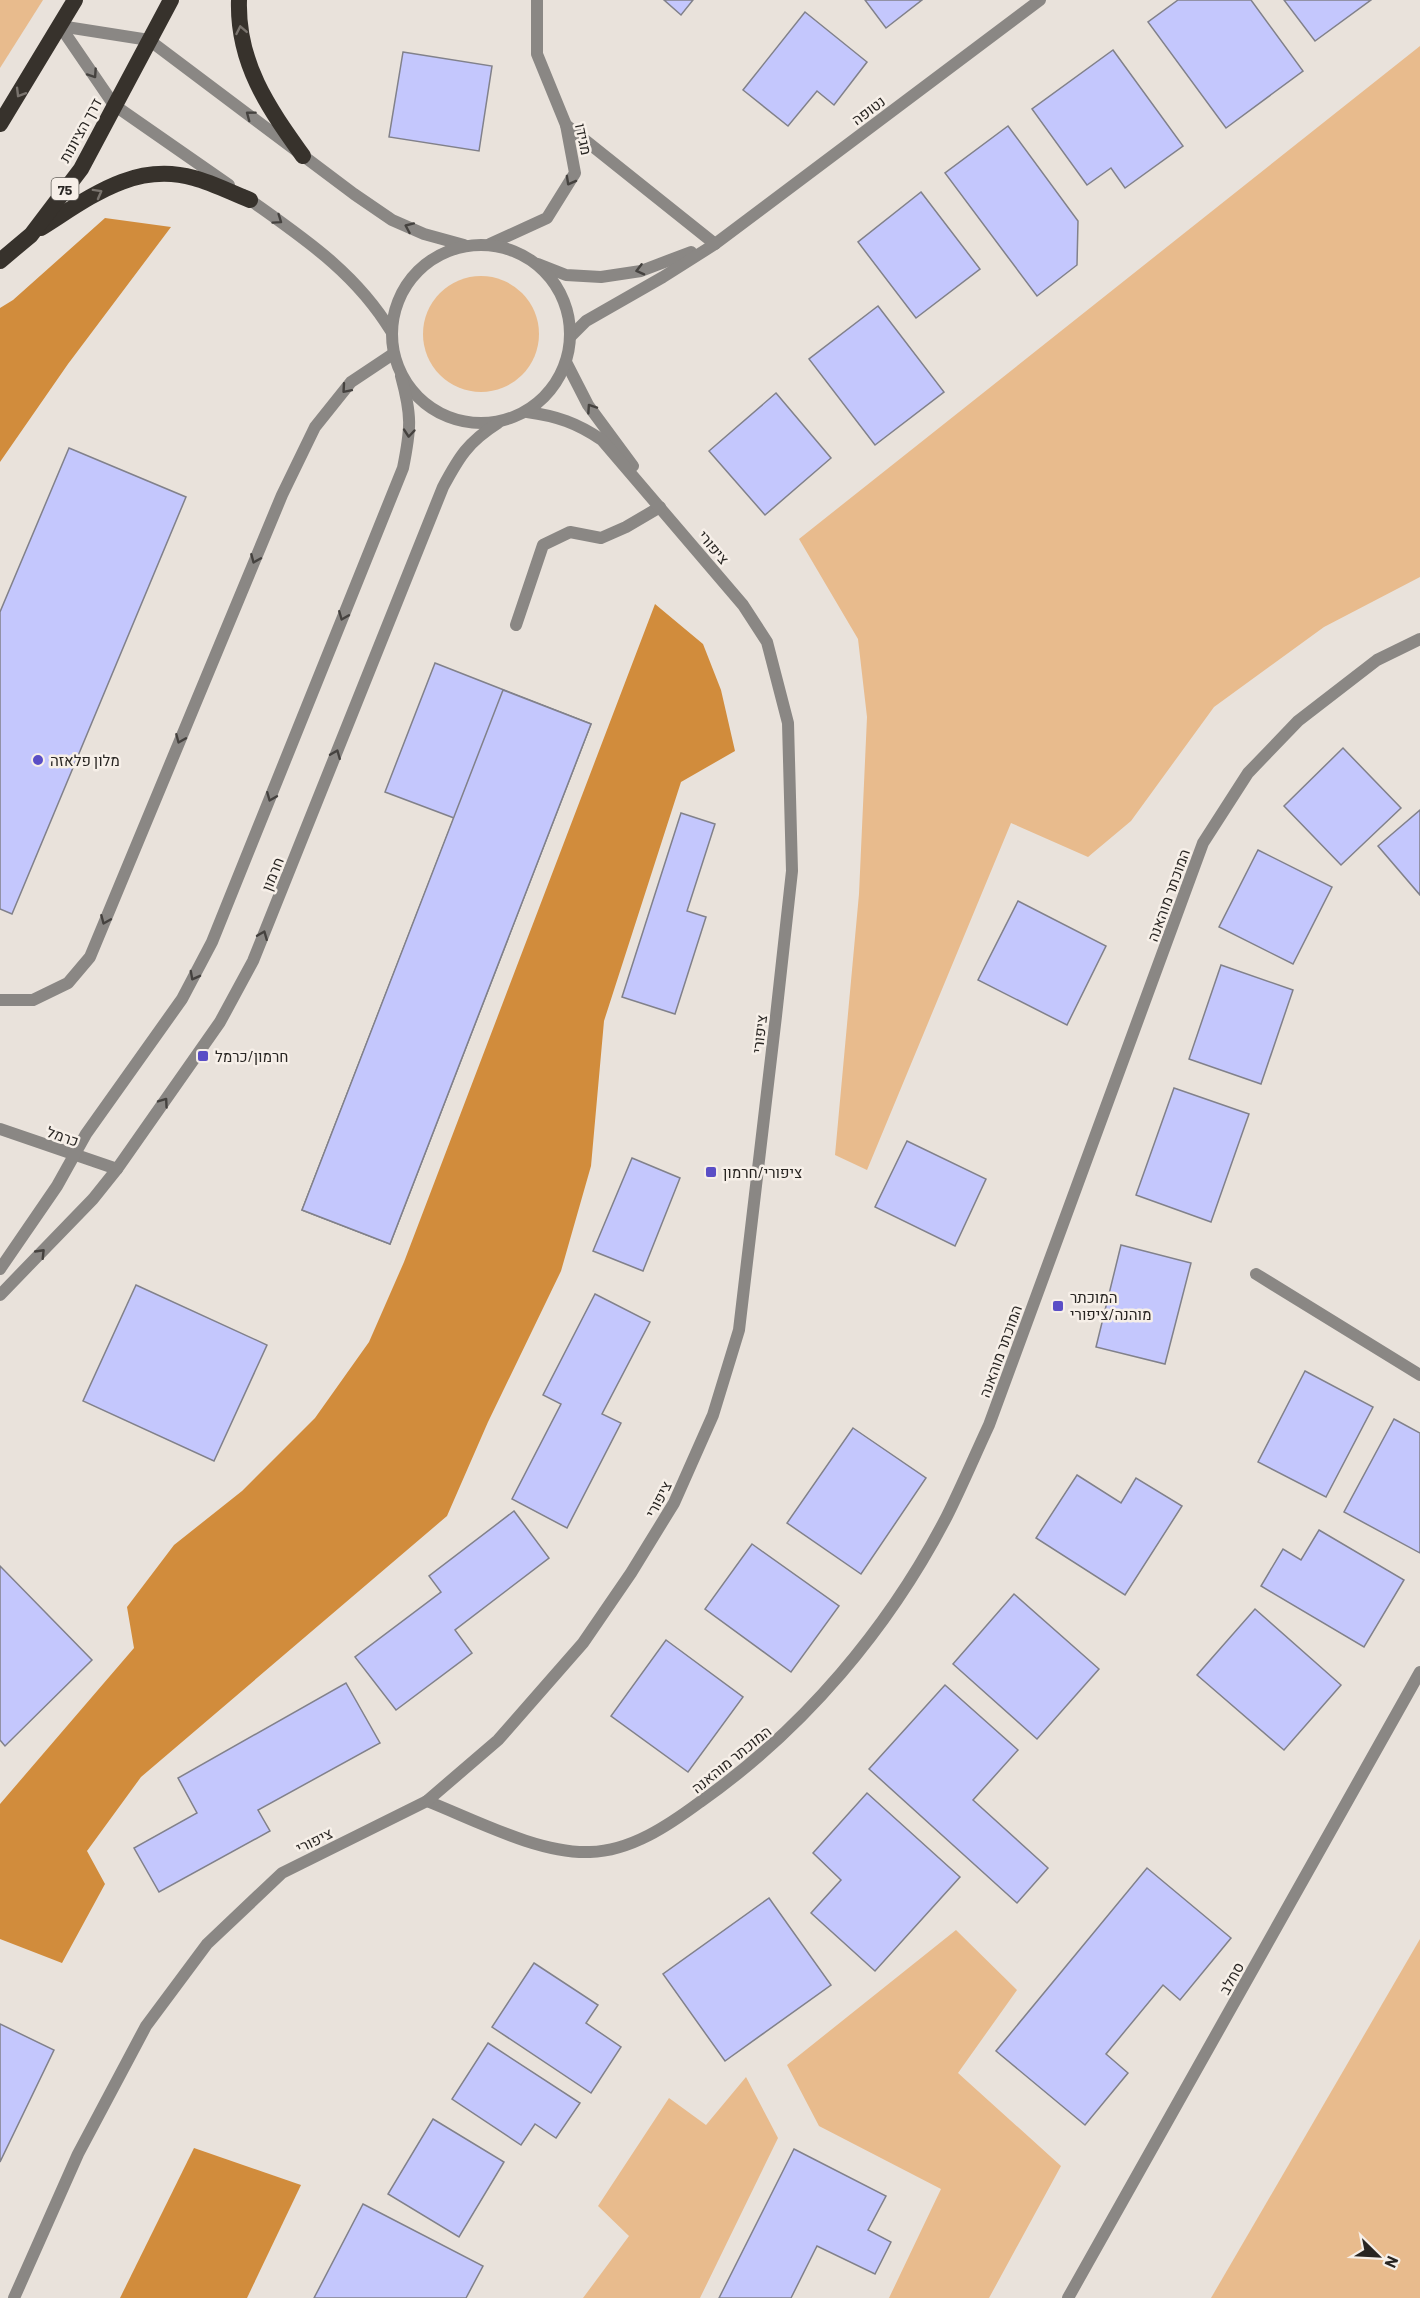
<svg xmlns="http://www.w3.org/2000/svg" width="1420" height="2298" font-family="Barlow,Heebo,sans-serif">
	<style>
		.green { fill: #e8bb8d }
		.forest { fill: #d18c3c }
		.building { fill: #c4c7fd; stroke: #81818a; stroke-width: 1.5 }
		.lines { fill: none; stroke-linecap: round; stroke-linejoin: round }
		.service { stroke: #8a8784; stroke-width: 12 }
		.minor { stroke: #8a8784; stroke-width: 12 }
		.tertiary { stroke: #8a8784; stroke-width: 12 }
		.trunk { stroke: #37322c; stroke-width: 16 }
		.oneway { stroke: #7a746e }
		.oneway2 { stroke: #45423f }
		.poi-dot { fill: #5a4ec6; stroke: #f6efe8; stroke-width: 2 }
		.labels { text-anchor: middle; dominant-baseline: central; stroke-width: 5; stroke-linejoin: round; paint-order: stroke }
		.shield { fill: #f6efe8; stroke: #66625d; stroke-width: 1.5 }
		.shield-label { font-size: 14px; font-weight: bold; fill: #282522 }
		.street-label { font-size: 15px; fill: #282522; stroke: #f6efe8 }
		.poi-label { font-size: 15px; fill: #282522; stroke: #f6efe8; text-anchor: start }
	</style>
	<rect width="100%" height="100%" fill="#e9e2db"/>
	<g class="green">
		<polygon points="0,0 43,0 0,68"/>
		<polygon points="1420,46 1420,577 1324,627 1214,707 1131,821 1088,857 1011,823 867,1170 835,1155 859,894 867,717 858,639 799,539"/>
		<circle cx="481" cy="334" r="58"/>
		<polygon points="956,1930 1017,1990 958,2073 1061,2166 989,2298 889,2298 941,2189 819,2126 787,2065"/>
		<polygon points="1420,1939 1420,2298 1211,2298"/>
		<polygon points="746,2077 778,2138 700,2298 583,2298 629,2236 598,2206 669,2098 706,2125"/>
	</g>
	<g class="forest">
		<polygon points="105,218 171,227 68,364 0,462 0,308 13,300"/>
		<polygon points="655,604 703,644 721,690 735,751 681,782 604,1021 591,1166 561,1271 488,1422 447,1516 141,1777 87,1851 105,1884 62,1963 0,1939 0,1804 134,1648 127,1607 174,1545 242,1491 315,1418 369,1342 404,1262"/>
		<polygon points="194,2148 301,2185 247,2298 120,2298"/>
	</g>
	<g class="building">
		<polygon points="664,0 693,0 681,15"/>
		<polygon points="865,0 922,0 886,28"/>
		<polygon points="1178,0 1251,0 1303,71 1226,128 1148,22"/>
		<polygon points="1284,0 1371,0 1315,41"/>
		<polygon points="805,12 867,62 834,105 817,91 788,126 743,90"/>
		<polygon points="1113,50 1183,146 1125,188 1111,168 1087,185 1032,109"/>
		<polygon points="403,52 492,66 479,151 389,137"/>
		<polygon points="1008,126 1078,221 1077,265 1037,296 945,173"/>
		<polygon points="921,192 980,269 916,318 858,242"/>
		<polygon points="878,306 944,392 875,445 809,359"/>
		<polygon points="776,393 831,458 765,515 709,451"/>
		<polygon points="69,448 186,497 12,914 0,909 0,612"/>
		<polygon points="435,663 591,724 390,1244 302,1210 454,818 385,792"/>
		<polygon points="503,690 591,724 390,1244 302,1210"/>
		<polygon points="1343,748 1401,808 1341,865 1284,806"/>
		<polygon points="1420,810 1420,895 1378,846"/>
		<polygon points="681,813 715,824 687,911 706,917 675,1014 622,997"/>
		<polygon points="1258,850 1332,887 1293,964 1219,927"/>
		<polygon points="1018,901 1106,946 1067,1025 978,980"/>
		<polygon points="1221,965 1293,990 1261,1084 1189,1059"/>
		<polygon points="1174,1088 1249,1114 1211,1222 1136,1195"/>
		<polygon points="907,1141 986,1179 955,1246 875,1207"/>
		<polygon points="632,1158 680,1178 643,1271 593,1251"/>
		<polygon points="1121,1245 1191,1263 1165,1364 1096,1347"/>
		<polygon points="136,1285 267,1345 214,1461 83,1401"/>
		<polygon points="595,1294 650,1322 602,1414 621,1423 567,1528 512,1499 561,1404 543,1395"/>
		<polygon points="1305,1371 1373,1407 1326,1497 1258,1462"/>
		<polygon points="1394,1419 1420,1433 1420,1553 1344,1512"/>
		<polygon points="853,1428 926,1478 861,1574 787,1523"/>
		<polygon points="1077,1475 1121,1503 1136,1478 1182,1506 1125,1595 1036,1538"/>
		<polygon points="514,1511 549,1558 455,1630 472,1653 396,1710 355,1657 441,1592 429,1576"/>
		<polygon points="1319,1530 1404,1580 1364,1647 1261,1586 1283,1549 1301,1560"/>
		<polygon points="752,1544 839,1606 791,1672 705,1609"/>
		<polygon points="0,1566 92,1660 5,1746 0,1740"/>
		<polygon points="1014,1594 1099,1669 1037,1739 953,1664"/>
		<polygon points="1255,1609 1341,1685 1284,1750 1197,1675"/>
		<polygon points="666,1640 743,1697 688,1772 611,1716"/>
		<polygon points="346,1683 380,1743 258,1810 270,1831 159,1892 134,1848 197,1813 178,1778"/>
		<polygon points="945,1685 1018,1750 973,1800 1048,1868 1017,1903 869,1769"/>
		<polygon points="867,1793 960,1877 875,1971 811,1913 841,1880 813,1853"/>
		<polygon points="1147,1868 1231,1938 1180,2000 1163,1985 1106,2054 1128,2073 1085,2125 996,2051"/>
		<polygon points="769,1898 831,1985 725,2061 663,1974"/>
		<polygon points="534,1963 598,2005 586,2023 621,2047 591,2093 492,2027"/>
		<polygon points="0,2024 54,2050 0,2162"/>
		<polygon points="488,2043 580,2103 556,2138 535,2124 521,2145 452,2099"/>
		<polygon points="433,2119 504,2162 459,2237 388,2194"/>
		<polygon points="794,2149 886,2196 868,2230 891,2242 875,2274 817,2246 791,2298 719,2298"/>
		<polygon points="363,2204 483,2266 466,2298 314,2298"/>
	</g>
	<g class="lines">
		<g class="service">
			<polyline points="516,625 543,545 570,532 601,538 626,527 660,507"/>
			<polyline points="0,1000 33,1000 68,983 90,957 282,495 315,427 351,382 393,354"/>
		</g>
		<g class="minor">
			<polyline points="566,125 715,244"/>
			<polyline points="490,244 547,218 575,173 566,125 537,54 537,0"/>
			<polyline points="538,264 566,275 601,277 641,271 691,252"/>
			<polyline points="570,337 586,321 663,277 715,244 1040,0"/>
			<polyline points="566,362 588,405 633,466"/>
			<polyline points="0,1129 117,1169"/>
			<polyline points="1256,1274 1420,1375"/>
			<path d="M 427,1801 C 475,1820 539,1854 590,1852 C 631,1851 669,1825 700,1802 C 804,1729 889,1628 947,1516 C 962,1486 975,1455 989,1425 L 1203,843 L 1248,773 L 1298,721 L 1377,660 L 1420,639"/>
			<path d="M 14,2298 L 78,2154 L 146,2026 L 207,1944 L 282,1873 L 427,1801 L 498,1740 L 583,1643 L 631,1573 L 674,1503 L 713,1415 L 739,1330 L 776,1016 L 792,871 L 788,723 L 767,642 L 743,605 L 602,440 C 577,423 557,416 527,412"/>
			<polyline points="1068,2298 1420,1672"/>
		</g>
		<g class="tertiary">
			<polyline points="60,26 149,40 354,194 392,220 424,234 464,245"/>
			<polyline points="60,26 114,105 229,185"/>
			<path d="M 243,195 C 300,236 354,270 391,331"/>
			<circle cx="481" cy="334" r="89"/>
			<path d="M 0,1269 L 57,1186 L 86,1134 L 182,999 L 212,942 L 403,468 C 411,428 412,416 401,376"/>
			<path d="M 0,1295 L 93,1199 L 117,1169 L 220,1022 L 253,961 L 443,487 C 459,457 468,442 498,423"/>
		</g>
		<g class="trunk">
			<path d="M 239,0 C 237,63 268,107 303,156"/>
			<polyline points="0,124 75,0"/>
			<path d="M 41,228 C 89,198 134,161 194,178 C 213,183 232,193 250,200"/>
			<polyline points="0,261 31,235 81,169 171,0"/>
		</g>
	</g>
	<defs><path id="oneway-chevron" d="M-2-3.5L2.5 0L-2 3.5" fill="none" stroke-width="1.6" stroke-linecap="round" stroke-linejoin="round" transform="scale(1.5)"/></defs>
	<g class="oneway">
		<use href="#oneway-chevron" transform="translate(241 30) rotate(-101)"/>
		<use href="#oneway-chevron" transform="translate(20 93) rotate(121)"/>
		<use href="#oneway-chevron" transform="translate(98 193) rotate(-29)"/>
	</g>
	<g class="oneway2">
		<use href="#oneway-chevron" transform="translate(93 74) rotate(56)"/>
		<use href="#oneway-chevron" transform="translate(250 115) rotate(-143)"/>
		<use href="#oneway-chevron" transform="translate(570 181) rotate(119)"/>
		<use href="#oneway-chevron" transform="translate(278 220) rotate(35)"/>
		<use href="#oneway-chevron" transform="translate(409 227) rotate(-156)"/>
		<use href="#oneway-chevron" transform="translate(640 270) rotate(166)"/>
		<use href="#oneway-chevron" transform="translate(346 389) rotate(131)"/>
		<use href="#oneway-chevron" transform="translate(591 408) rotate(-124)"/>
		<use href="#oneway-chevron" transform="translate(409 433) rotate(95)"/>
		<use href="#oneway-chevron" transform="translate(255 559) rotate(113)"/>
		<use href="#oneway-chevron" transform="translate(343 616) rotate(112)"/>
		<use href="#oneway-chevron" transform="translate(180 739) rotate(113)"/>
		<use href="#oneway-chevron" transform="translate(336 754) rotate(-68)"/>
		<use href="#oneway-chevron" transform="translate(271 797) rotate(112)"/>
		<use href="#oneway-chevron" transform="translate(105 920) rotate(113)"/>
		<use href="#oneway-chevron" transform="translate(263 935) rotate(-68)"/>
		<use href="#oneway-chevron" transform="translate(194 976) rotate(118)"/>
		<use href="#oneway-chevron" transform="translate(164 1102) rotate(-55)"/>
		<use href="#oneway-chevron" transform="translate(41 1253) rotate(-46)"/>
	</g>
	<g class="poi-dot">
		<circle cx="38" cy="760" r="6"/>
		<rect x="197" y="1050" width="12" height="12" rx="3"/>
		<rect x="705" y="1166" width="12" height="12" rx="3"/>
		<rect x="1052" y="1300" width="12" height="12" rx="3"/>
	</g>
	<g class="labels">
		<rect class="shield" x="51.5" y="178" width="27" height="22" rx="4.5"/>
		<g class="shield-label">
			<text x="65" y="189">75</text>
		</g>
		<g class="street-label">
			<text transform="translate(868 110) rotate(-37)">נטופה</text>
			<text transform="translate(80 130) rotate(-61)">דרך הציונות</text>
			<text transform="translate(584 139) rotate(78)">מגידו</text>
			<text transform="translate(714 547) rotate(50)">ציפורי</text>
			<text transform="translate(272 874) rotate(-68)">חרמון</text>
			<text transform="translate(1168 895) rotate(-70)">המוכתר מוהאנה</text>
			<text transform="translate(759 1034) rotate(-83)">ציפורי</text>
			<text transform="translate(63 1136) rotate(19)">כרמל</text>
			<text transform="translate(1000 1351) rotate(-70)">המוכתר מוהאנה</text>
			<text transform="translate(658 1499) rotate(-62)">ציפורי</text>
			<text transform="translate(731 1759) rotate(-39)">המוכתר מוהאנה</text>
			<text transform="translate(314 1840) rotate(-26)">ציפורי</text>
			<text transform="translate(1231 1978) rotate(-61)">סחלב</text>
		</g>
		<g class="poi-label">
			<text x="50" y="760">מלון פלאזה</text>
			<text x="215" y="1056">חרמון/כרמל</text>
			<text x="723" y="1172">ציפורי/חרמון</text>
			<text x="1070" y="1297">המוכתר<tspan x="1070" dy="17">מוהנה/ציפורי</tspan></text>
		</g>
	</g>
	<g transform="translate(1378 2256) rotate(114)" stroke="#f6efe8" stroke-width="4.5" paint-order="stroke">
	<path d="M0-4.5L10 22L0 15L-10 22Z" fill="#282522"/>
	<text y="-9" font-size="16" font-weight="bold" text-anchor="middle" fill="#282522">N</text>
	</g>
</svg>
